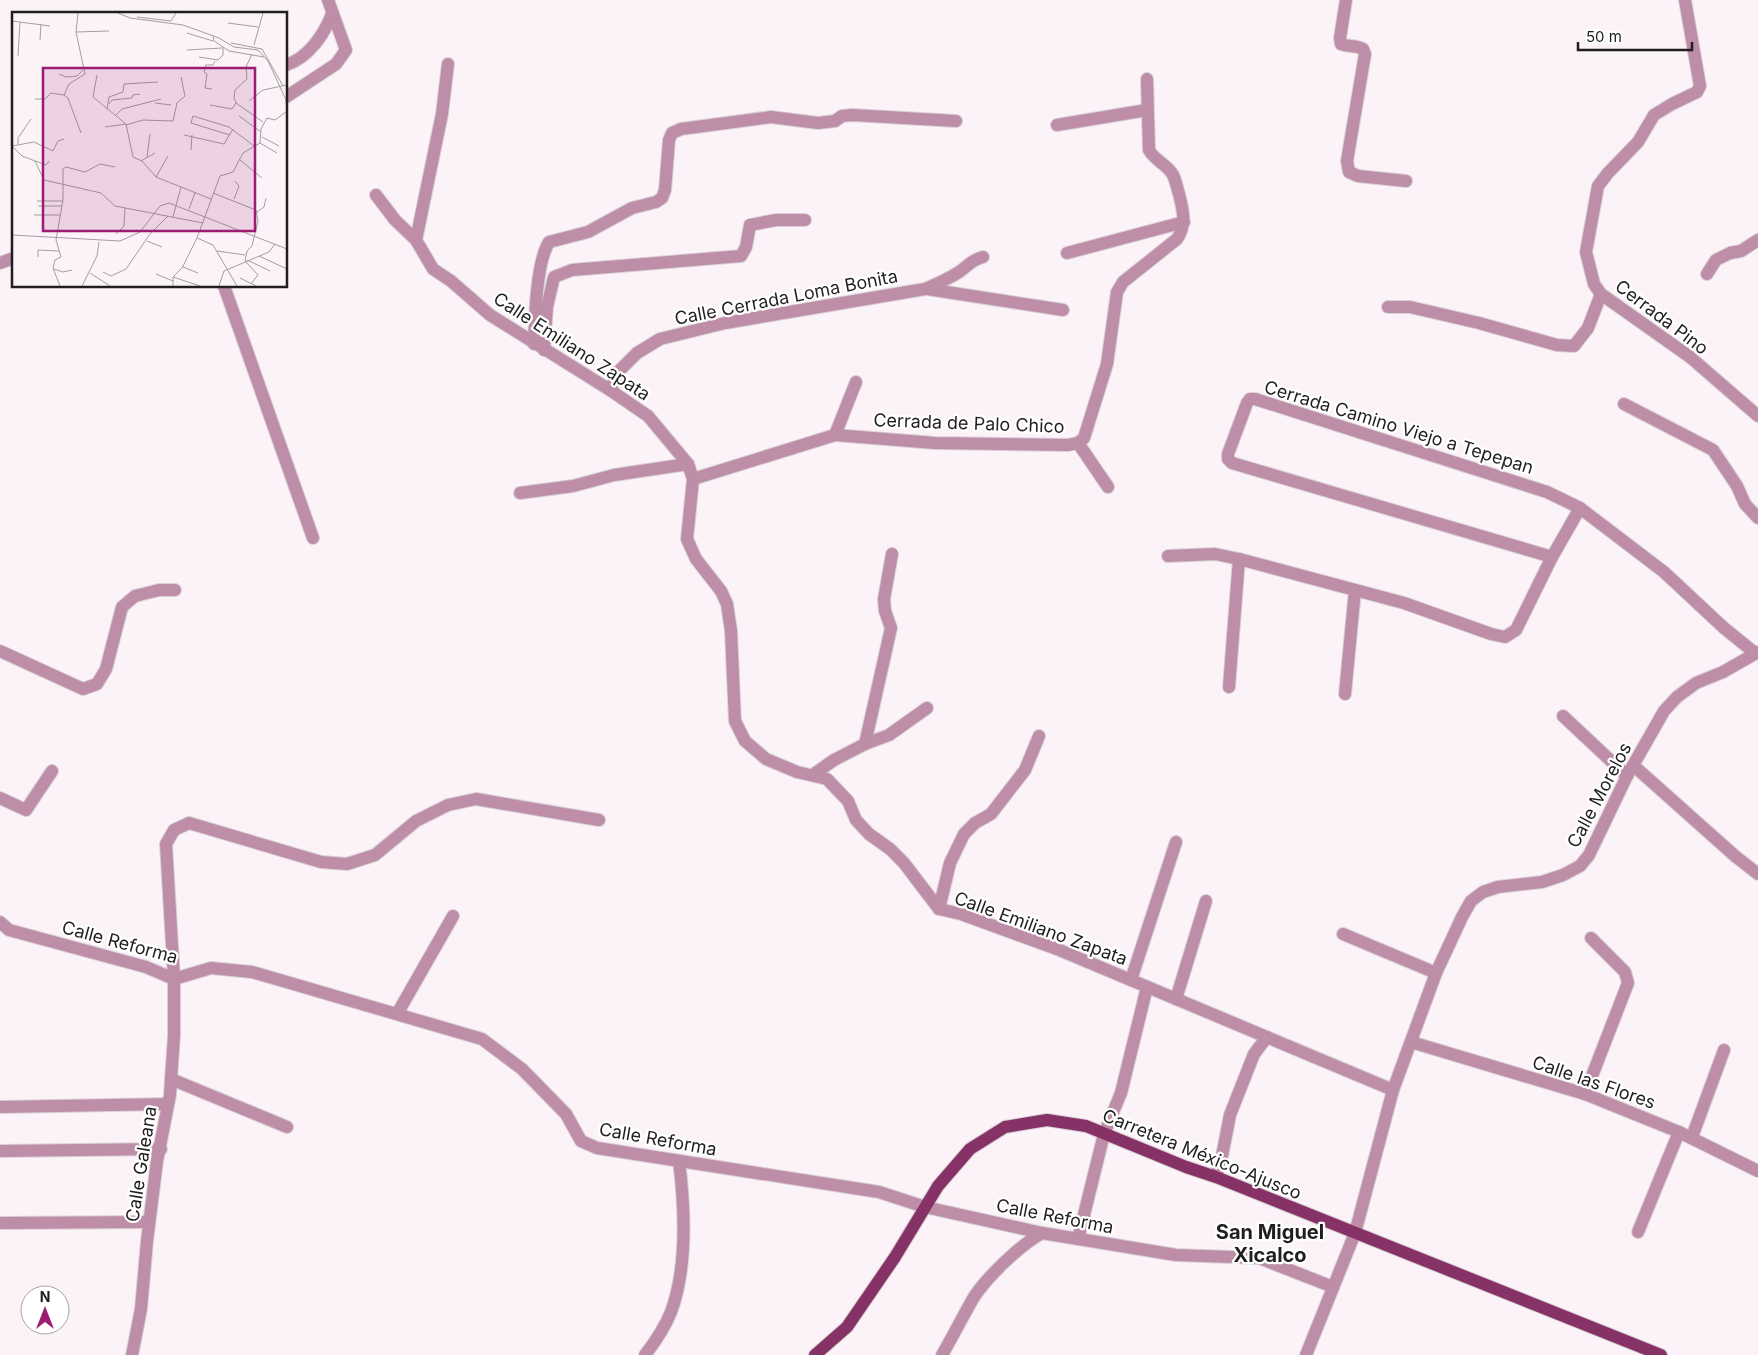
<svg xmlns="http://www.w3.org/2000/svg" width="1758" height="1355" font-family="Inter,sans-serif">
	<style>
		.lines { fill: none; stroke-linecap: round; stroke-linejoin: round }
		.minor-casing { stroke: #d8d1d4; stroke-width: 14 }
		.major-casing { stroke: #d8d1d4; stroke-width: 14 }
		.minor { stroke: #be8da8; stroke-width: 12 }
		.major { stroke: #873267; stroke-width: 12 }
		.labels { text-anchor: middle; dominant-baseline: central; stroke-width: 4.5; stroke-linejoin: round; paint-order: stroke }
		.street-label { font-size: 18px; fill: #211e1f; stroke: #fff }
		.quarter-label { font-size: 20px; font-weight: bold; fill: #211e1f; stroke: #fff }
		.inset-road { fill: none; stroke: #a49ea1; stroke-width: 1 }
		.view { fill: #9b1d73; fill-opacity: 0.15; stroke: #9b1d73; stroke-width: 2.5 }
		.inset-edge { fill: none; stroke: #211e1f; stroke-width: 2.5 }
	</style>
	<rect width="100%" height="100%" fill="#fbf3f7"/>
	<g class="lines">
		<g class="minor-casing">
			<g id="minor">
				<path d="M 1346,0 L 1340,38 L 1341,44 C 1348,47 1356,45 1363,49 L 1365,54 L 1347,161 L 1349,172 L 1358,176 L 1406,181"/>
				<polyline points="1685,0 1700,86 1697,92 1672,104 1654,115 1638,142 1608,173 1598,186 1586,252 1594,284 1601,294 1690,357 1758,416"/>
				<polyline points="448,64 442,114 416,240 433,269 451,281 490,315 610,390 648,416 688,464 693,479 687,539 696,559 721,591 727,604 731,631 735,721 745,741 766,759 797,772 827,779 848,801 856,820 869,834 890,849 904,863 939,909 961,914 1057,949 1393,1090"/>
				<path d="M 286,65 C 308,58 324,35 332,14"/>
				<polyline points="286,97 336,64 346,50 328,0"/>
				<polyline points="1057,125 1147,110"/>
				<polyline points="376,195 395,220 416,240"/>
				<polyline points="1067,253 1184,222"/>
				<polyline points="0,263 14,258"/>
				<polyline points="1707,274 1716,260 1730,253 1741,251 1758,240"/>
				<polyline points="224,286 313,538"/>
				<polyline points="927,289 1063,310"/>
				<polyline points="1388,307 1410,307 1479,323 1557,345 1574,346 1588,328 1601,294"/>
				<path d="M 534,344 C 535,318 536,263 549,242 L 588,232 L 632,208 L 656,202 L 662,198 L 665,190 L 669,140 L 672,133 L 681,129 L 771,117 L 818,123 L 835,121 L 842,116 L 852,115 L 956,121"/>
				<polyline points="544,350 547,307 554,277 572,270 741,256 746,247 750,225 776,220 805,220"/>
				<path d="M 610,390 L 618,372 L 637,353 L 660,339 L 725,323 L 925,289 C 937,284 948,279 959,272 C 968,266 971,260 983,257"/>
				<polyline points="1624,404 1713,450 1737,486 1745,504 1758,518"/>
				<polyline points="835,435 856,382"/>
				<polyline points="1078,443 1108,487"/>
				<path d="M 693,479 L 835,435 L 935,443 L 1068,445 L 1078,443 L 1084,438 L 1107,364 L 1117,292 L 1123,282 L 1177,239 C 1187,224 1183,210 1179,194 C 1177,188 1176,181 1173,175 C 1168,165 1155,161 1149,150 L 1147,79"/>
				<polyline points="520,493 573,486 614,475 688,464"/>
				<polyline points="1168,556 1215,554 1239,559 1404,603 1491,634 1505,637 1516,630 1552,557 1580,508"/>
				<polyline points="1552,557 1232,463 1228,459 1228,454 1247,403 1250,399 1255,399 1547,492 1580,508 1664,572 1724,628 1755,653"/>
				<polyline points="0,651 83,689 97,684 106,669 122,607 135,596 159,590 175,590"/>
				<polyline points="1229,687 1239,559"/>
				<polyline points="1345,694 1355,590"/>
				<polyline points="1563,716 1627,776"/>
				<polyline points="865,744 891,628 885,611 884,599 892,554"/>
				<polyline points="1634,766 1735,856 1758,874"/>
				<polyline points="814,774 834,760 865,744 889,735 927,708"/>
				<polyline points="0,798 26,810 52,771"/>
				<polyline points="939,909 950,863 964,834 975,823 991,814 1025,770 1039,736"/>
				<polyline points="0,922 9,930 146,967 174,979 211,968 252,972 482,1039 522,1069 566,1114 581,1141 597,1148 879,1192 925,1207 1042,1233 1176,1255 1259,1258 1333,1287"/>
				<polyline points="1343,934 1436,973"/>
				<polyline points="1131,980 1176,842"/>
				<polyline points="1176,999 1206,901"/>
				<polyline points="397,1014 453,916"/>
				<polyline points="1411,1042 1585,1094 1679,1132 1758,1171"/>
				<polyline points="171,1079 287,1127"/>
				<polyline points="1585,1094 1628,983 1625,972 1591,938"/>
				<polyline points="0,1107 168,1104"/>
				<polyline points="1692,1137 1724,1050"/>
				<polyline points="0,1151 161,1149"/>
				<polyline points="1216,1177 1222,1156 1230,1115 1254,1054 1267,1037"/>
				<polyline points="0,1223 149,1222"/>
				<polyline points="1638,1232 1679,1132"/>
				<polyline points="1078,1239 1104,1134 1121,1093 1147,987"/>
				<polyline points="132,1355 141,1309 147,1241 157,1161 170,1095 171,1079 174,1036 174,979 166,844 174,830 189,823 321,862 347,864 375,855 416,821 448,805 476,799 599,820"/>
				<path d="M 645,1355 C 655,1342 665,1327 671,1312 C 688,1266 685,1209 679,1161"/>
				<path d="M 942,1355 C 953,1336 963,1316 974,1297 C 988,1276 1019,1246 1042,1233"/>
				<polyline points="1306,1355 1355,1233 1393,1090 1436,973 1462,917 1471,901 1483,892 1498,887 1542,882 1563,875 1580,866 1589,855 1627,776 1664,711 1677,697 1696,683 1723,672 1758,652"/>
			</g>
		</g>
		<g class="major-casing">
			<polyline id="major" points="815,1355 847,1327 895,1257 938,1186 970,1149 1005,1127 1047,1120 1086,1126 1186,1167 1216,1177 1661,1355"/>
		</g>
		<use href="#minor" class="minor"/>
		<use href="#major" class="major"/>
	</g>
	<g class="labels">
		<g class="street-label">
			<text transform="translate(786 297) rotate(-11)">Calle Cerrada Loma Bonita</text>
			<text transform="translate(1662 317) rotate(37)">Cerrada Pino</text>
			<text transform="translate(572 346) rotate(33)">Calle Emiliano Zapata</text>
			<text transform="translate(969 423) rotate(2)">Cerrada de Palo Chico</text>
			<text transform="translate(1399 427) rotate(17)">Cerrada Camino Viejo a Tepepan</text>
			<text transform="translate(1599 795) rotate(-62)">Calle Morelos</text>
			<text transform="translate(1041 928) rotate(20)">Calle Emiliano Zapata</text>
			<text transform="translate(120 942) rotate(15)">Calle Reforma</text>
			<text transform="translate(1594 1082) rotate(19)">Calle las Flores</text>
			<text transform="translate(658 1139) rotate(10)">Calle Reforma</text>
			<text transform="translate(1202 1154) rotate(22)">Carretera México-Ajusco</text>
			<text transform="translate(141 1164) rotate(-81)">Calle Galeana</text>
			<text transform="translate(1055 1216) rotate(11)">Calle Reforma</text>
		</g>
		<g class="quarter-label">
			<text x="1270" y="1232">San Miguel<tspan x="1270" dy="23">Xicalco</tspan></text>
		</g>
	</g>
	<g transform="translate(12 12)">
		<rect width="275" height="275" fill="#fbf3f7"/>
		<path class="inset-road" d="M 106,1 L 118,6 L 171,13 L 207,26 L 222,35 L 246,38 L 256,49 L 275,90M 125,5 L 159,9 L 164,1M 0,9 L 38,14M 216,11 L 246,15M 64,20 L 97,19M 175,21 L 201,29M 201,24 L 202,29 L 217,39 L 252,45M 28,28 L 29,12M 219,31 L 250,37 L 271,74M 242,33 L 251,1M 175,38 L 210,36M 240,42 L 234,55 L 235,67 L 223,78 L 222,86 L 224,91 L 251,110M 6,44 L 8,10M 187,45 L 206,48 L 211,43 L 211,35M 47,62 L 54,65 L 65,64 L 71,58M 85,63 L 81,85 L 114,112 L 121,145 L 130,149 L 144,165 L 199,187M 200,77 L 193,76 L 195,62 L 192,60 L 194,53 L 201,53 L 203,49M 52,83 L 57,72 L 73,62 L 64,20 L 66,1M 52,83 L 56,86 L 69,121M 23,87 L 33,87 L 39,81 L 52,83M 237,89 L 251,78 L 275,73M 143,91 L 159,93M 97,92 L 100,88 L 120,86 L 121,83 L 128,82M 198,93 L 220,97 L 224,91M 95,97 L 97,85 L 111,80 L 112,72 L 146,70M 104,103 L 110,97 L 149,87M 227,104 L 249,120M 114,113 L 131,108 L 161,109 L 165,91 L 173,84 L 169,65M 93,115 L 114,112M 172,123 L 212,132 L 221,117M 218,123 L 179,111 L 181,104 L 217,115 L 242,134M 250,125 L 267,134M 248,131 L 265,141M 6,132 L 6,126 L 19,107M 0,134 L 22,130 L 41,139 L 46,129 L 52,127M 0,134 L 10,144 L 34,153 L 37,149M 179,138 L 180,123M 135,145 L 138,122M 228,148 L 250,166M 23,149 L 32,168 L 89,181 L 103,194 L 191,211M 129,149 L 143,141M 144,165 L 156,144M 201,181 L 244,198 L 246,209 L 240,234M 222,187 L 227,174 L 223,169M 25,189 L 51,189M 26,194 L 50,194M 177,197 L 183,181M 245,200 L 252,195 L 254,186M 22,203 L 49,203M 161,205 L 169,175M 104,222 L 112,214 L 113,196M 0,223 L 108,229 L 128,220 L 148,194 L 157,191 L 275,237M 185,226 L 201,233 L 225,274M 135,229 L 150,235M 205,239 L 233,243M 247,244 L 275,257M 26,245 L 26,238 L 47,239M 235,248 L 258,259M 171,255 L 186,261M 42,257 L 51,260 L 60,258M 91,260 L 99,264 L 114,257 L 138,222 L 156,204M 78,261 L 98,274M 144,262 L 161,269M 161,265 L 188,274M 228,266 L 244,274M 239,272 L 246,263 L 233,249 L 235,239 L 240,234M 48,274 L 41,256 L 43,248 L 49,245 L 44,228 L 51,188 L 51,157 L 54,155 L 73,160 L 88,152 L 103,155M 70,274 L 85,244 L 87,230M 161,274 L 161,265 L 170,256 L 185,226 L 208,164 L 221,160 L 231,141 L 248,131 L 249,117 L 255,106 L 263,108 L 275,99 L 274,88M 207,274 L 212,259 L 257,240 L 263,232"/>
		<path class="view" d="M 31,56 L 243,56 L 243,219 L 31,219 Z"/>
		<rect width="275" height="275" class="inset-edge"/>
	</g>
	<g transform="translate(45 1310)"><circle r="24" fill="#ffffff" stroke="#a6a5a5"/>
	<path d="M0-4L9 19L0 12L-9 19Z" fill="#9b1d73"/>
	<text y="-8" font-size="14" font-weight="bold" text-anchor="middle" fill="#211e1f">N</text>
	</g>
	<path d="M1578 42v8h114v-8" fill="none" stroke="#211e1f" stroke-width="2.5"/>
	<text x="1586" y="42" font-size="15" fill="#211e1f" stroke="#ffffff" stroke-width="4" paint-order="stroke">50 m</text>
</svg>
